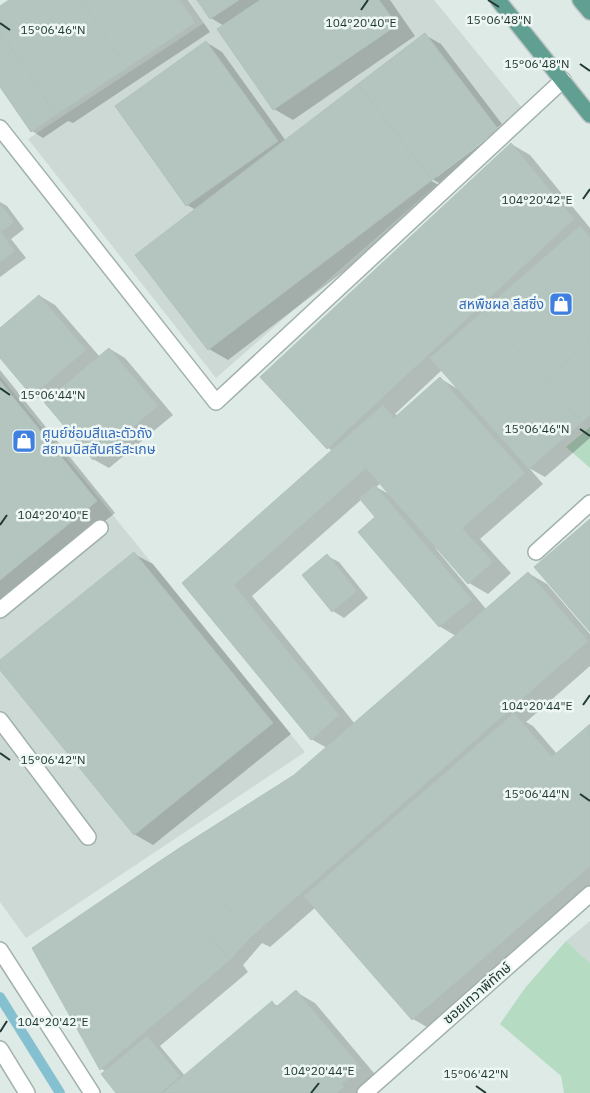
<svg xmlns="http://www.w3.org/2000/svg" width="590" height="1093" font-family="'IBM Plex Sans','Noto Sans Thai',sans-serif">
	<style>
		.built { fill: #ccd9d4 }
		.green { fill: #b6dbc3 }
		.shadow { fill: #0003; fill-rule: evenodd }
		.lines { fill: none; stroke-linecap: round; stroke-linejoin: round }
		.stream { stroke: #85c0d0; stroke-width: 10 }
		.building { fill: #b4c4be; stroke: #b1c3bd }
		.minor-casing { stroke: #a1b1ac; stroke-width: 18 }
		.major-casing { stroke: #bcc4c2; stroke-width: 18 }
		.minor { stroke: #fff; stroke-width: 15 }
		.major { stroke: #629f93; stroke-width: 15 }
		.ticks { fill: none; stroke: #203934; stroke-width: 2 }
		.labels { text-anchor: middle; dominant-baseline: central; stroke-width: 5; stroke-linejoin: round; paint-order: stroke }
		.shop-label { font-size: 14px; fill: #366cbe; stroke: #eef7f3; text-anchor: end }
		.street-label { font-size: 14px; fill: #203934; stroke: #eef7f3 }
		.ticks-label { font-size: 12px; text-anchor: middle; fill: #203934; stroke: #eef7f3; stroke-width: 5; stroke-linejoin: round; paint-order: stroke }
	</style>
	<rect width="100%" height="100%" fill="#deeae5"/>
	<g class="built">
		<polygon points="189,0 434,0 523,109 216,378 28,139 204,23"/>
		<polygon points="0,376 305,752 26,938 0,902"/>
		<polygon points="590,921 590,963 566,941"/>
	</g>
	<g class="green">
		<polygon points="590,427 590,468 566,447"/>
		<polygon points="566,941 590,963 590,1093 564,1093 561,1076 500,1024 525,988"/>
	</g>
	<g class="shadow">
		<polygon points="11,0 188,0 210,32 73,123 68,121 43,138 32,131 0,85 0,7"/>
		<polygon points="199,0 390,0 415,36 293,120 274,109 224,26 211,18"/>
		<polygon points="425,35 441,44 502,124 437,174 437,177 504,126 513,138 448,188 427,176 426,178 449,191 228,360 209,349 196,210 187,205 206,42 222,52 286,141"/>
		<path d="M 511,144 L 530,155 L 590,228 L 590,438 L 545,477 L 529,468 L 543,484 L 480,539 L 511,573 L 488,594 L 469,583 L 438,547 L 436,549 L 486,609 L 528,573 L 547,584 L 590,634 L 590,666 L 526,722 L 533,726 L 557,754 L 590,726 L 590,893 L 432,1030 L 413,1019 L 316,907 L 270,947 L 262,943 L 243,965 L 248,972 L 160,1046 L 185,1076 L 272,1003 L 278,1006 L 296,992 L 315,1003 L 379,1079 L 363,1093 L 118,1093 L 106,1071 L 101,1069 L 295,776 L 327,748 L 311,739 L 183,583 L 333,451 L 328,448 ZM 442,370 L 458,389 L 441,379 L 398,416 L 395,414 ZM 381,483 L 391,495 L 376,487 ZM 362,499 L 377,518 L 439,626 L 456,636 L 355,724 L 252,596 Z"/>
		<polygon points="0,202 7,206 24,229 11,239 26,258 0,277"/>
		<polygon points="40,296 55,305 100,357 110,349 125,358 173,415 109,468 93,459 45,402 33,395 0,356 0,329"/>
		<polygon points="0,370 115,513 0,606"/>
		<polygon points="134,554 153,564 291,734 153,845 134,834 0,668 0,662"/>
		<polygon points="327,556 339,562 368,598 344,618 333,611"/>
	</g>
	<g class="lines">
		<polyline class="stream" points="0,997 60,1093"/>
	</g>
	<g class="building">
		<polygon points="9,0 81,0 127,68 56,115 0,32 0,6"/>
		<polygon points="81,0 180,0 195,23 127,68"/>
		<polygon points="197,0 239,0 210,19"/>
		<polygon points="260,0 379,0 397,25 273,110 217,29"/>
		<polygon points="0,32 56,115 31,132 0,87"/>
		<polygon points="425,33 498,129 432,180 358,84"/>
		<polygon points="206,41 278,141 186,206 115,106"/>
		<polygon points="358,84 432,180 208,350 135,255"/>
		<polygon points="511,143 574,219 327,449 260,377"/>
		<polygon points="0,204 14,222 1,232 15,251 0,262"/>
		<polygon points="580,226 590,238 590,341 545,381 483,311"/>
		<polygon points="39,295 86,350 32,396 0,358 0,328"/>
		<polygon points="483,311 582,422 529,469 430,358"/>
		<polygon points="590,341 590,415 582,422 545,381"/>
		<polygon points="109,348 158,406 93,460 44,402"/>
		<polygon points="440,377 525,473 462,528 493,562 468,584 342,441 383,405 394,418"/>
		<polygon points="0,381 97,501 0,580"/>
		<polygon points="342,441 366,468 234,585 339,715 311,740 182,583"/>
		<polygon points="375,485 472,600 439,627 358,532 375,517 359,498"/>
		<polygon points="590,519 590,632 534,567"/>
		<polygon points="134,552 273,723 134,835 0,670 0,660"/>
		<polygon points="327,554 357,591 332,612 302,575"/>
		<polygon points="528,572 588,641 251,937 181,847 294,775"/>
		<polygon points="514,713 552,757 590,724 590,866 412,1020 304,896"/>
		<polygon points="181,847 251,937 230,960 151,867"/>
		<polygon points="151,867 230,960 100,1070 32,948"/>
		<polygon points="296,990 361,1068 342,1084 344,1087 337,1093 163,1093 272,1001 276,1007"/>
		<polygon points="147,1036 180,1076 160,1093 116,1093 101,1074"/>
	</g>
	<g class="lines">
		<g class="minor-casing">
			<g id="minor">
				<polyline points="0,128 216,402 563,80"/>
				<polyline points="536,552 590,503"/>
				<polyline points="0,610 100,528"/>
				<polyline points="0,720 88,837"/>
				<polyline points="0,950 92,1093"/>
				<polyline points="0,1049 27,1093"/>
				<polyline points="365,1093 590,894"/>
			</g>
		</g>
		<g class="major-casing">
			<g id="major">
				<polyline points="498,0 590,115"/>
				<polyline points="580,0 590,12"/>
			</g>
		</g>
		<use href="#minor" class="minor"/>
		<use href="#major" class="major"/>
	</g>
	<path class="ticks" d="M 488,0 L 499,7M 361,10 L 368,0M 0,23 L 10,30M 580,64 L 590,71M 583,199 L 590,189M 0,388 L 10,395M 580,429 L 590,436M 0,525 L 7,515M 583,705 L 590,695M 0,753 L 10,760M 580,794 L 590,801M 0,1032 L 7,1021M 476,1086 L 486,1093M 311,1093 L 319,1083"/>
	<defs>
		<g id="shop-square" transform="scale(1.25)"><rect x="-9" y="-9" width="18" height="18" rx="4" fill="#3f7fe0" stroke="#eef7f3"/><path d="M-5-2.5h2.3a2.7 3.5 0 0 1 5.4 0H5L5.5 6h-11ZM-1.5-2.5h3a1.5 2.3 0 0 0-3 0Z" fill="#fff"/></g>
	</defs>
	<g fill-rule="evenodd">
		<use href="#shop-square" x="561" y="304"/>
		<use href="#shop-square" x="24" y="441"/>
	</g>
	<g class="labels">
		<g class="shop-label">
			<text x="544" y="304">สหพืชผล ลีสซิ่ง</text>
			<text x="42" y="433" text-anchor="start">ศูนย์ซ่อมสีและตัวถัง<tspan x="42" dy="16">สยามนิสสันศรีสะเกษ</tspan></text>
		</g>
		<g class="street-label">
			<text transform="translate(477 993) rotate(-41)">ซอยเทวาพิทักษ์</text>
		</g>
	</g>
	<g class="ticks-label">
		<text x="499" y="24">15°06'48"N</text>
		<text x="361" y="27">104°20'40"E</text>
		<text x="53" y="34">15°06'46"N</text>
		<text x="537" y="68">15°06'48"N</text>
		<text x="537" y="204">104°20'42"E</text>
		<text x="53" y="399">15°06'44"N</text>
		<text x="537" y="433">15°06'46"N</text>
		<text x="53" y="519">104°20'40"E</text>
		<text x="537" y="710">104°20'44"E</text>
		<text x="53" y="764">15°06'42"N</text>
		<text x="537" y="798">15°06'44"N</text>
		<text x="53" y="1026">104°20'42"E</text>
		<text x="319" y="1075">104°20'44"E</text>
		<text x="476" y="1078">15°06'42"N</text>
	</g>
</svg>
